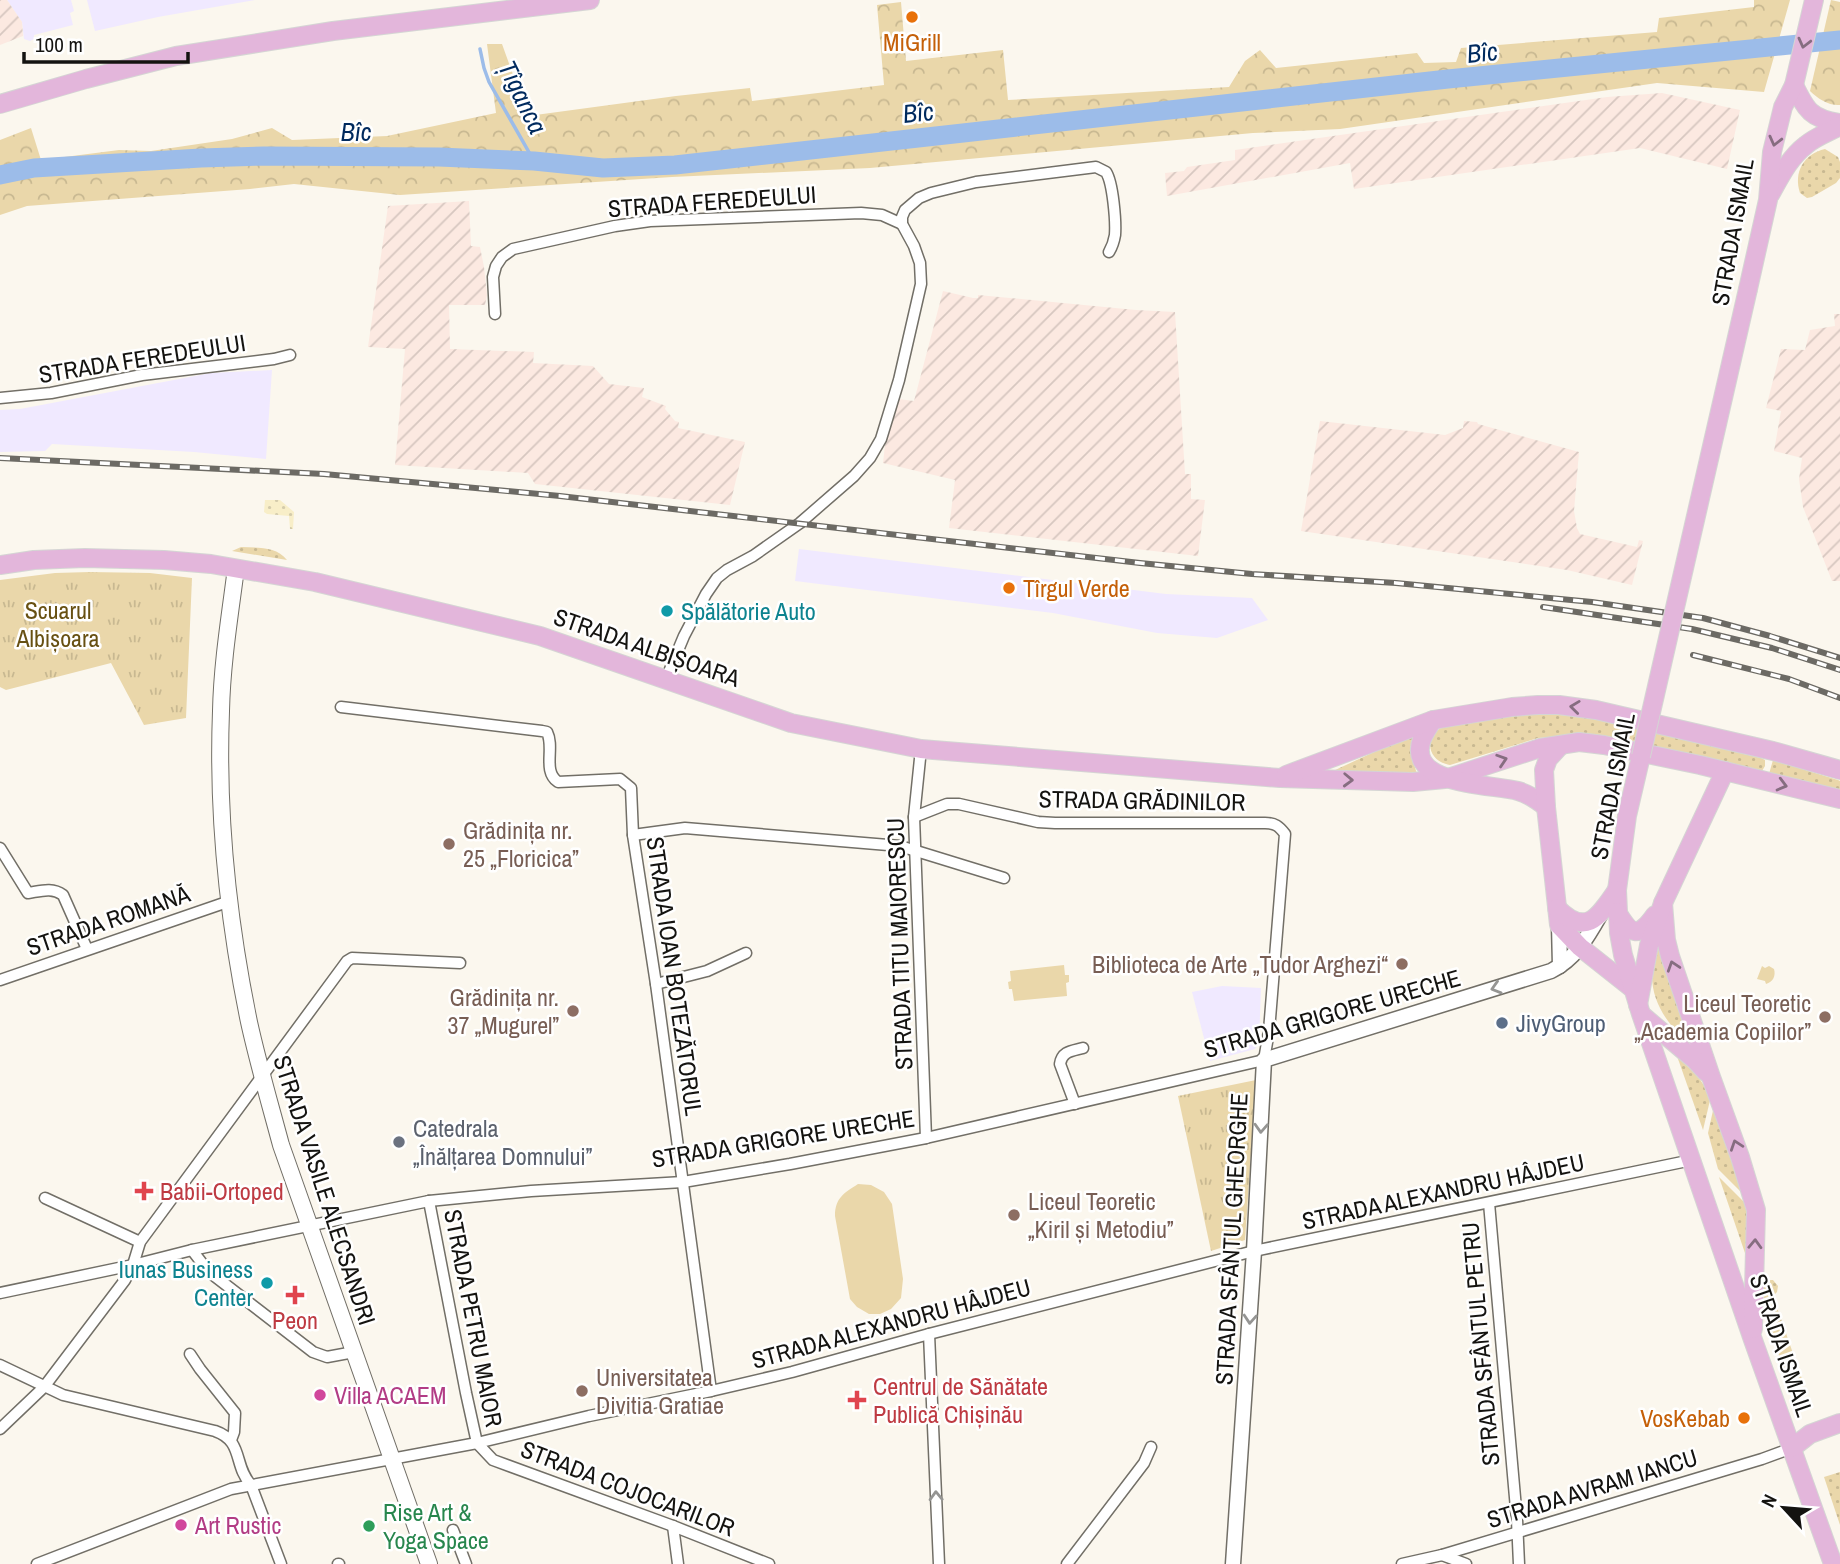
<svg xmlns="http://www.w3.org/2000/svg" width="1840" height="1564" font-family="'Archivo Narrow',sans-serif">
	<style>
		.commercial { fill: #f0e9ff }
		.industrial { fill: url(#industrial-furrows) }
		.grass { fill: url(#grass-dots) }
		.forest { fill: url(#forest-crowns) }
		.sand { fill: url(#sand-dots) }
		.park { fill: url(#park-tufts) }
		.pitch { fill: #ead7aa }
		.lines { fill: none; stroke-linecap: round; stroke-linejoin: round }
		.stream { stroke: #9cbce9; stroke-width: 3.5 }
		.river { stroke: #9cbce9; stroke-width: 19 }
		.minor-casing { stroke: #726f67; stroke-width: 13 }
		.tertiary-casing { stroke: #726f67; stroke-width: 17 }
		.secondary-casing { stroke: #726f67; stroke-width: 18 }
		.primary-casing { stroke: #d5d5d4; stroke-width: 20 }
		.minor { stroke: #fff; stroke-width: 10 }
		.tertiary { stroke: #fff; stroke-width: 14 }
		.secondary { stroke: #fff; stroke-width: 16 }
		.primary { stroke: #e3b6db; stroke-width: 18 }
		.rail-casing { stroke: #6c6a64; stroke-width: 6 }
		.rail { stroke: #fff; stroke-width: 3.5; stroke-dasharray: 10; stroke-linecap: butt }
		.primary-bridge-casing { stroke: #d5d5d4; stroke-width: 20; stroke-linecap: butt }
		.primary-bridge { stroke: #e3b6db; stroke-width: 18 }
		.oneway { stroke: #866d80 }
		.oneway2 { stroke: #959593 }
		.food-dot { fill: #e8710a; stroke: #fff; stroke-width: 2.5 }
		.culture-dot { fill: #0f9aa8; stroke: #fff; stroke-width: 2.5 }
		.education-dot { fill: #8d6e63; stroke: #fff; stroke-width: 2.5 }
		.service-dot { fill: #5c6f8a; stroke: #fff; stroke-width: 2.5 }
		.worship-dot { fill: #6b7280; stroke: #fff; stroke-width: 2.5 }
		.health-dot { fill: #e0444e; stroke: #fff; stroke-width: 2.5 }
		.hotel-dot { fill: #d1479c; stroke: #fff; stroke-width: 2.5 }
		.leisure-dot { fill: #2e9e5b; stroke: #fff; stroke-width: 2.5 }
		.labels { text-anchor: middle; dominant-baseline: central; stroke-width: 5; stroke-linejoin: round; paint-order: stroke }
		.food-label { font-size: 24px; fill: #c56008; stroke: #fff }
		.street-label { font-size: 24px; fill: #141310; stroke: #fff }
		.park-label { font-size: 24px; fill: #675012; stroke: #fff }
		.culture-label { font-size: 24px; fill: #0d838f; stroke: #fff; text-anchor: start }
		.education-label { font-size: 24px; fill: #785e54; stroke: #fff; text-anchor: start }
		.service-label { font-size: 24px; fill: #4e5e75; stroke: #fff; text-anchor: start }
		.worship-label { font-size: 24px; fill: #5b616d; stroke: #fff; text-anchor: start }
		.health-label { font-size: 24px; fill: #be3a42; stroke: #fff; text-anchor: start }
		.hotel-label { font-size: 24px; fill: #b23c85; stroke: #fff; text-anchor: start }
		.leisure-label { font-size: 24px; fill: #27864d; stroke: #fff; text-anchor: start }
		.water-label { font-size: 26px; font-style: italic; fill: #002a5e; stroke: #fff }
	</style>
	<defs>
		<pattern id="industrial-furrows" width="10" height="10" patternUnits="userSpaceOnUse" patternTransform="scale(1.75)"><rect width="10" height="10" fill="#fce9e1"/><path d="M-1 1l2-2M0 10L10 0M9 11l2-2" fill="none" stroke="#d7c7c0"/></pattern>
		<pattern id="grass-dots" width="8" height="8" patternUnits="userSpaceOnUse" patternTransform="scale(1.75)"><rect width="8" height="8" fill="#ead7aa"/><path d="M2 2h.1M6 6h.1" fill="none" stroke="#c8b891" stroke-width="1.8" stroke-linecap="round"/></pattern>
		<pattern id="forest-crowns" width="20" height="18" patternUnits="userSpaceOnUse" patternTransform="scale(1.75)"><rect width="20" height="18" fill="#ead7aa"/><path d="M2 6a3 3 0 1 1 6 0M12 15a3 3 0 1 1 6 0" fill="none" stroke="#c8b891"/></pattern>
		<pattern id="sand-dots" width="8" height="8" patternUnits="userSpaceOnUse" patternTransform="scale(1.75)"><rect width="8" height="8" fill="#f8eec8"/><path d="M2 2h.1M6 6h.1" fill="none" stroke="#d4cbab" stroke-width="1.8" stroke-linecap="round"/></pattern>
		<pattern id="park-tufts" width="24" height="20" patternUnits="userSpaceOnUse" patternTransform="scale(1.75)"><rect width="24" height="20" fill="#ead7aa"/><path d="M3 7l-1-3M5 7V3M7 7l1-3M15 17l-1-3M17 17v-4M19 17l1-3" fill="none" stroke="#c8b891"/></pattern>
	</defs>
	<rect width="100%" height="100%" fill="#fbf7ee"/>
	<g class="commercial">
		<polygon points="7,0 71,0 74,11 70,13 73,25 34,35 34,39 30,41 24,39 22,22"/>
		<polygon points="87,0 255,0 158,17 95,31"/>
		<polygon points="272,370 266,459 194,452 52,444 45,451 0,452 0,410 20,409 211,373"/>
		<polygon points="799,549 1166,594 1252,598 1268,620 1217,638 1157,633 1053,613 795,581"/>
		<polygon points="1222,986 1261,988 1259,1042 1255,1049 1210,1061 1192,992"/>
	</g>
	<g class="industrial">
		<polygon points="0,0 7,0 22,22 23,36 0,45"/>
		<polygon points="1662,93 1740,110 1727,169 1640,148 1354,189 1350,163 1167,196 1165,173 1184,171 1187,167 1235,160 1235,150 1607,97"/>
		<polygon points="469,201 471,246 480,247 484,267 487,295 485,305 449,305 450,349 534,352 533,363 593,366 609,384 644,388 642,397 666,406 665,409 675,421 679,422 678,428 745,442 730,505 535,484 528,473 395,465 405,349 368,347 388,206"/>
		<polygon points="943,291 973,298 978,298 978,295 1136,310 1175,312 1185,474 1191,474 1191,499 1205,500 1198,556 949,528 955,480 883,463 885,445 898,399 914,401"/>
		<polygon points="1834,314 1840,314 1840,581 1832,581 1803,507 1799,479 1802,458 1774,451 1781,411 1766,408 1781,349 1805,350 1810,330 1835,326"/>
		<polygon points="1320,421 1445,435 1463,428 1464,421 1477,422 1478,424 1579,452 1574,511 1577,528 1580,534 1637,547 1639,540 1643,541 1632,585 1567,570 1301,531"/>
	</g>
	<g class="grass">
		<path d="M 1825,149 L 1838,157 L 1840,162 L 1840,178 L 1836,183 L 1812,197 L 1807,198 L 1800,193 C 1793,172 1804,154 1825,149 Z"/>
		<path d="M 241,547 C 258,548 276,546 287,560 L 232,551 Z"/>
		<path d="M 1540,714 L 1578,716 L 1610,722 L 1761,758 L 1765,760 L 1765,766 L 1762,771 L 1757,772 L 1588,735 L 1538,738 L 1450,765 C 1428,761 1423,739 1442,727 L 1502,715 Z"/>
		<polygon points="1413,734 1410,751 1417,774 1333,771"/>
		<polygon points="1773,760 1838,780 1840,781 1840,790 1769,774"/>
		<path d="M 1657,945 L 1658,947 L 1693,1048 C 1671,1028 1651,1005 1652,973 C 1652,964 1655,954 1657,945 Z"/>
		<polygon points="1677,1056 1697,1075 1711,1096 1703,1130"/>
		<polygon points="1714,1106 1745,1196 1718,1169 1708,1133"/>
		<polygon points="1719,1177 1748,1206 1747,1257 1746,1256"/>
		<path d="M 1768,1280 L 1773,1280 L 1778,1286 L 1777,1292 L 1773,1296 L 1804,1385 L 1792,1389 C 1782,1361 1758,1310 1765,1281 Z"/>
		<polygon points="1840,1472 1840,1525 1824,1477"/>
	</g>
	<g class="forest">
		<polygon points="1754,0 1790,0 1764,92 1657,83 1340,129 1253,133 870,168 672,177 400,195 294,184 250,189 27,206 0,215 0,140 31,128 41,160 119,150 151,151 232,139 272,128 292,140 387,136 496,113 487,44 502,44 528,116 676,96 750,88 752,101 884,85 877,5 901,2 906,61 1003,50 1008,100 1229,87 1245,61 1260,50 1276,68 1417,53 1424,63 1456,62 1461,48 1657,32 1659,18 1754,7"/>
		<path d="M 1831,0 L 1840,2 L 1840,105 C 1829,106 1818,99 1810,91 Z"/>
	</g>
	<polygon class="sand" points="265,500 280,500 294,512 293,529 290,529 289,516 267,514 264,512"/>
	<g class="park">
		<polygon points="90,572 150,573 192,578 186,718 144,725 111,663 6,690 0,687 0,580 55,573"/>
		<path d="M 1762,966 L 1765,968 L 1769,966 L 1774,969 C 1776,976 1773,982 1766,984 L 1765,981 L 1757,979 Z"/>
		<polygon points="1256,1080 1245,1240 1211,1251 1178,1096"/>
	</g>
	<g class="pitch">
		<polygon points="1064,965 1065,975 1069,975 1069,982 1066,983 1067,996 1014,1001 1012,989 1009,989 1008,982 1011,981 1010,971"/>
		<path d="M 858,1184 L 871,1185 L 884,1192 L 892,1204 L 903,1279 L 901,1298 L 891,1309 L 880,1314 L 869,1314 L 857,1307 L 850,1299 L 835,1216 C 835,1198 844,1193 858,1184 Z"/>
	</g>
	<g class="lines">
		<polyline class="stream" points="480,49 484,68 489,82 534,161"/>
		<polyline class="river" points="0,175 34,168 201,158 264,156 439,157 534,161 603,168 675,165 1448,79 1840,40"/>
		<g class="minor-casing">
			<g id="minor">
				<polyline points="495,314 493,277 496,266 502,257 513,249 615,226 650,221 861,213 882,215 902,224"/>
				<polyline points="0,398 51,393 142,375 274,359 290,355"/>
				<path d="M 666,679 L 684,636 L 706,594 L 717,578 L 727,570 L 753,556 L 800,523 L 854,476 L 870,458 L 881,439 L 899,380 L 921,284 L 920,263 L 914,246 L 902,224 L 902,217 L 905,210 L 919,198 L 931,193 L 976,182 L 1096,167 L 1106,172 C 1113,183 1116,221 1115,235 C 1114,241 1112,247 1109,252"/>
				<path d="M 341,707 L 542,731 L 547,732 C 555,748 542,771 558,782 L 620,779 L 631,788 L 633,835 L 656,984 L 711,1391"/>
				<polyline points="921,749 914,817 926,1138"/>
				<polyline points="633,835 685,828 900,846 1004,878"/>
				<path d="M 0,848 L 28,893 C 41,891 52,887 63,895 L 87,949"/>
				<polyline points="0,980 230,901"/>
				<polyline points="656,984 707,971 746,953"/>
				<path d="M 1075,1104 L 1060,1064 C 1062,1051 1072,1051 1083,1048"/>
				<polyline points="45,1198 140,1242"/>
				<polyline points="429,1201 466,1393 477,1443 493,1460 673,1526 769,1564"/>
				<polyline points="1489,1203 1517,1520 1519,1564"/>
				<polyline points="192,1250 208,1271 313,1352 327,1357 354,1352"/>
				<path d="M 0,1293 L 133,1265 L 192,1250 L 429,1201 L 531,1191 L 683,1182 L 790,1164 L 926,1138 L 1264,1060 L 1269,1031 L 1285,834 C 1279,826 1275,823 1265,823 L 1055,823 L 1038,822 L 959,804 L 947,804 L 914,817"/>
				<polyline points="929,1334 939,1564"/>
				<polyline points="190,1354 200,1369 235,1413 234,1432 231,1440"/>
				<path d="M 0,1365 L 63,1395 L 215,1431 C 244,1441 233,1465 251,1485 L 281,1564"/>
				<polyline points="0,1429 44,1387 125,1280 133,1265 140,1242 347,961 352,958 460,963"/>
				<polyline points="673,1526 678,1564"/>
				<polyline points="453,1530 466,1564"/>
				<polyline points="1442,1555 1466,1564"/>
				<polyline points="37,1564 231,1489 477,1443 589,1416 711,1391 792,1372 929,1334 1254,1251 1692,1160"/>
				<polyline points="338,1564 339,1564"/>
				<polyline points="1067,1564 1144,1463 1151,1447"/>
				<polyline points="1402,1564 1442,1555 1762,1459 1792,1448"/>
			</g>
		</g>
		<g class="tertiary-casing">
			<g id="tertiary">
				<polyline points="1559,925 1560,966"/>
				<path d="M 1233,1564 L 1254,1251 L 1264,1060 L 1551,971 C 1575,959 1587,938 1600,915"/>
			</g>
		</g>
		<g class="secondary-casing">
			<path id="secondary" d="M 236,568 C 230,615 222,663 221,711 C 217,814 228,920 249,1022 C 258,1063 270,1104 281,1145 L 429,1564"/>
		</g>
		<g class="primary-casing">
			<g id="primary">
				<path d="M 1794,85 C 1806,110 1811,119 1840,123"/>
				<polyline points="0,104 86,79 176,56 333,31 590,0"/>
				<path d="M 1770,195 C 1780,177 1789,158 1806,145 C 1815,137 1829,132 1840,126"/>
				<polyline points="1748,289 1768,200 1772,152 1783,107 1794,85 1814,0"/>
				<polyline points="0,565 34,560 85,558 164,560 211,564 315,582 540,636 791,723 921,749 1280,778 1413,782 1445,779 1540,748 1579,742 1604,745 1700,765 1840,799"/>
				<path d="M 1433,720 C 1429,726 1425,732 1422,739 C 1405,786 1492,784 1518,791 C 1529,794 1537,800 1546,807"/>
				<polyline points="1561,745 1548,759 1544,770 1546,807 1559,925 1580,947 1633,989"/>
				<polyline points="1641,756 1627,816 1617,890 1619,933 1623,955 1641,1014 1753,1340 1833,1564"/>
				<polyline points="1286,775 1433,720 1512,707 1538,705 1559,705 1596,710 1773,751 1840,770"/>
				<polyline points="1663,903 1666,940 1670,956 1711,1077 1740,1157 1756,1210 1753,1329"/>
				<path d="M 1557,908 C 1587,938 1599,916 1617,890"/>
				<path d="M 1617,912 C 1631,935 1638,939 1655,915"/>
				<polyline points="1638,1005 1649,945 1663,903 1725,771"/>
				<polyline points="1643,1016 1695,1060 1706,1072"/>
				<polyline points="1792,1448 1810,1434 1840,1423"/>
			</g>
		</g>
		<use href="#minor" class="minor"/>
		<use href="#tertiary" class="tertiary"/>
		<use href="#secondary" class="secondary"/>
		<use href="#primary" class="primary"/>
		<g class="rail-casing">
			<g id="rail">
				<polyline points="0,458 324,474 422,483 560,496 1140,563 1252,574 1396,583 1592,602 1703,618 1770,636 1840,658"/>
				<polyline points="1543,607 1692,629 1772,648 1840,670"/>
				<polyline points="1693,655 1789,679 1840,698"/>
			</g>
		</g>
		<use href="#rail" class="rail"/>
		<g class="primary-bridge-casing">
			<polyline id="primary-bridge" points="1641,756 1748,289"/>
		</g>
		<use href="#primary-bridge" class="primary-bridge"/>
	</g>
	<defs><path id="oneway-chevron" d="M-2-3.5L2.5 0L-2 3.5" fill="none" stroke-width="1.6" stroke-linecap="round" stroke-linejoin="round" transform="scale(1.75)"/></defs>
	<g class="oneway">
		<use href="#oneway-chevron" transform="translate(1804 43) rotate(104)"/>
		<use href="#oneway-chevron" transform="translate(1775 141) rotate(104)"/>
		<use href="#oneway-chevron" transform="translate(1575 707) rotate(-173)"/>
		<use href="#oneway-chevron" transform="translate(1502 760) rotate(-18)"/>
		<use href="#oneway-chevron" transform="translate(1348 780) rotate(2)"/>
		<use href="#oneway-chevron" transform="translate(1782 785) rotate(15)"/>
		<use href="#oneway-chevron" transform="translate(1673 966) rotate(-108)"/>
		<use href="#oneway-chevron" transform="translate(1736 1145) rotate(-109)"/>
		<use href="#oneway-chevron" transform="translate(1755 1244) rotate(-88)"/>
	</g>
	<g class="oneway2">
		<use href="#oneway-chevron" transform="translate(1496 988) rotate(163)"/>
		<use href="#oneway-chevron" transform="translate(1261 1128) rotate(93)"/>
		<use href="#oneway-chevron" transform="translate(1250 1319) rotate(94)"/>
		<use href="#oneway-chevron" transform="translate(936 1496) rotate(-92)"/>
	</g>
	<g class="food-dot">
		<circle cx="912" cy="17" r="7"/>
		<circle cx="1009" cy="588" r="7"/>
		<circle cx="1744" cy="1418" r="7"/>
	</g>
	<g class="culture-dot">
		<circle cx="667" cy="611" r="7"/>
		<circle cx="267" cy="1283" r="7"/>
	</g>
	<g class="education-dot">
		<circle cx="449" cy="844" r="7"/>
		<circle cx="1402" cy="964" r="7"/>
		<circle cx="573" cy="1011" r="7"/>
		<circle cx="1825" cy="1017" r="7"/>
		<circle cx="1014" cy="1215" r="7"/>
		<circle cx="582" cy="1391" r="7"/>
	</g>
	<circle class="service-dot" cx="1502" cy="1023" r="7"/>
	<circle class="worship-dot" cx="399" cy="1142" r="7"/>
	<g class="health-dot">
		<path d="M140.5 1180.5h7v7h7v7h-7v7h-7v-7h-7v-7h7z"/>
		<path d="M291.5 1284.5h7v7h7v7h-7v7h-7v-7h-7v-7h7z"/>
		<path d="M853.5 1389.5h7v7h7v7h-7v7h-7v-7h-7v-7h7z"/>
	</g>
	<g class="hotel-dot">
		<circle cx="320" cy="1395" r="7"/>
		<circle cx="181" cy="1525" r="7"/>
	</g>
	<circle class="leisure-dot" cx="369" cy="1526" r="7"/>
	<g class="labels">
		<g class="food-label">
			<text x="912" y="42">MiGrill</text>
			<text x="1023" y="588" text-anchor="start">Tîrgul Verde</text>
			<text x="1730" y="1418" text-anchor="end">VosKebab</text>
		</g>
		<g class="street-label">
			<text transform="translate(712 201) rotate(-4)">STRADA FEREDEULUI</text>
			<text transform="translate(1732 232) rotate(-80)">STRADA ISMAIL</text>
			<text transform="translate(142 358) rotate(-9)">STRADA FEREDEULUI</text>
			<text transform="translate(647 647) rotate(19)">STRADA ALBIȘOARA</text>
			<text transform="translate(1612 786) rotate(-79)">STRADA ISMAIL</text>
			<text transform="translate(1142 800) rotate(1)">STRADA GRĂDINILOR</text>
			<text transform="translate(108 920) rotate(-19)">STRADA ROMANĂ</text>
			<text transform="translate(899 944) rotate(-92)">STRADA TITU MAIORESCU</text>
			<text transform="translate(675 976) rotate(82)">STRADA IOAN BOTEZĂTORUL</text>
			<text transform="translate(1332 1013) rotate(-16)">STRADA GRIGORE URECHE</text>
			<text transform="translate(783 1138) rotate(-9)">STRADA GRIGORE URECHE</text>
			<text transform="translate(325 1190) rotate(72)">STRADA VASILE ALECSANDRI</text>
			<text transform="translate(1443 1191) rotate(-12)">STRADA ALEXANDRU HÂJDEU</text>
			<text transform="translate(1231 1239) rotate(-87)">STRADA SFÂNTUL GHEORGHE</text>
			<text transform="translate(474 1318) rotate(79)">STRADA PETRU MAIOR</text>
			<text transform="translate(891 1323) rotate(-15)">STRADA ALEXANDRU HÂJDEU</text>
			<text transform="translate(1480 1344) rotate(-95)">STRADA SFÂNTUL PETRU</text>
			<text transform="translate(1782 1345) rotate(71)">STRADA ISMAIL</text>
			<text transform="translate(628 1488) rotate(21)">STRADA COJOCARILOR</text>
			<text transform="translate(1592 1488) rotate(-17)">STRADA AVRAM IANCU</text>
		</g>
		<g class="park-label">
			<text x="58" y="610">Scuarul<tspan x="58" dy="28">Albișoara</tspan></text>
		</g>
		<g class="culture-label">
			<text x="681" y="611">Spălătorie Auto</text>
			<text x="253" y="1269" text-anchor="end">Iunas Business<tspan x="253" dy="28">Center</tspan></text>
		</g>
		<g class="education-label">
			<text x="463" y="830">Grădinița nr.<tspan x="463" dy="28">25 „Floricica”</tspan></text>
			<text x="1388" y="964" text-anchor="end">Biblioteca de Arte „Tudor Arghezi“</text>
			<text x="559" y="997" text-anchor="end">Grădinița nr.<tspan x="559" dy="28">37 „Mugurel”</tspan></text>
			<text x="1811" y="1003" text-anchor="end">Liceul Teoretic<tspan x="1811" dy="28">„Academia Copiilor”</tspan></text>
			<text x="1028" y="1201">Liceul Teoretic<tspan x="1028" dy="28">„Kiril și Metodiu”</tspan></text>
			<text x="596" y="1377">Universitatea<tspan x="596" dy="28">Divitia Gratiae</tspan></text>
		</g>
		<g class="service-label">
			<text x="1516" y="1023">JivyGroup</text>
		</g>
		<g class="worship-label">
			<text x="413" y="1128">Catedrala<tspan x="413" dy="28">„Înălțarea Domnului”</tspan></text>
		</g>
		<g class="health-label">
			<text x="160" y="1191">Babii-Ortoped</text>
			<text x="295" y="1320" text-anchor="middle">Peon</text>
			<text x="873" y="1386">Centrul de Sănătate<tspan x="873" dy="28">Publică Chișinău</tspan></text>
		</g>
		<g class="hotel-label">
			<text x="334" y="1395">Villa ACAEM</text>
			<text x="195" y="1525">Art Rustic</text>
		</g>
		<g class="leisure-label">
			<text x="383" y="1512">Rise Art &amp;<tspan x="383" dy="28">Yoga Space</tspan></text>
		</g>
		<g class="water-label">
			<text transform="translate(1482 52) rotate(-6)">Bîc</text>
			<text transform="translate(523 97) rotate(64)">Țîganca</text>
			<text transform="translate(918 112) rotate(-6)">Bîc</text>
			<text x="356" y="131">Bîc</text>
		</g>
	</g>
	<g transform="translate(1784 1508) rotate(296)" stroke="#ffffff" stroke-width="5" paint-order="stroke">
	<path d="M0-5L12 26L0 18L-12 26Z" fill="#141310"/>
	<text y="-10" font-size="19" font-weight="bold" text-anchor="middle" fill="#141310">N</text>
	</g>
	<path d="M24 52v10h164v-10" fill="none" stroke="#141310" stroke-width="3.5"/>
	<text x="35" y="52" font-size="21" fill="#141310" stroke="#ffffff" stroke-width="5" paint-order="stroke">100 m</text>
</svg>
